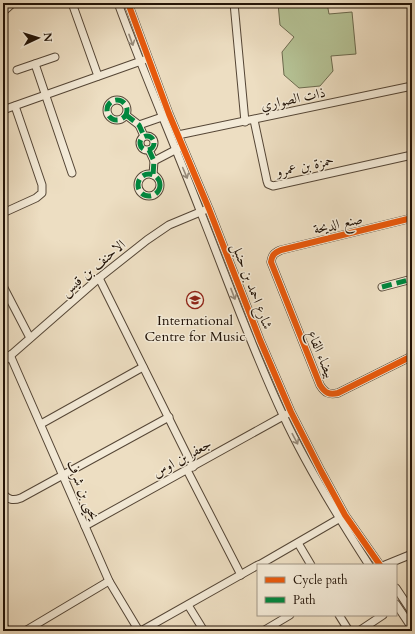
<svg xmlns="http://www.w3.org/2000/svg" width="415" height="634" font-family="Cardo,Amiri,serif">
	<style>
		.green { fill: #b5c295; stroke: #6c6a4e }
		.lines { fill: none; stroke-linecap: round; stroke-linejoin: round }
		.street-casing { stroke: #554636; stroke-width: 9 }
		.street { stroke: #f3ead7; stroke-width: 7 }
		.quiet { stroke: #00873e; stroke-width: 5; stroke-dasharray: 10 5; stroke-linecap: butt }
		.cycleway-casing { stroke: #f3ead7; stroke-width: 8 }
		.cycleway { stroke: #e8590c; stroke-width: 6 }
		.oneway { stroke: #958979 }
		.labels { text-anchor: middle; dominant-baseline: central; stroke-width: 3; stroke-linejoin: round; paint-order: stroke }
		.street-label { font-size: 14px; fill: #221307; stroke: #f3ead7 }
		.poi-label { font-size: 14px; fill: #221307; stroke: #f3ead7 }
	</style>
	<rect width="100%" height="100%" fill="#eddec2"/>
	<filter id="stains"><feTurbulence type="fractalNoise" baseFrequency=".005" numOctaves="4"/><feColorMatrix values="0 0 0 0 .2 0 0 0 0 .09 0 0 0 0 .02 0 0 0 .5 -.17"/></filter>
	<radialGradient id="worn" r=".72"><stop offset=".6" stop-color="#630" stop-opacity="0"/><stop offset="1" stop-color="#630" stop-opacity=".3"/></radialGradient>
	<polygon class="green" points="278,3 327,3 329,14 352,12 356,54 331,56 333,71 320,86 299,88 284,75 282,52 294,37 280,25"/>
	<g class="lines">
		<g class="street-casing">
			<g id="street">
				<polyline points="72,3 98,76"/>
				<path d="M 118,3 C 144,74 174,143 201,213 C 228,281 252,349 283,415 C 307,467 338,517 369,565"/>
				<polyline points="128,3 169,114 209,209 260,340 291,412 321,471 345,515 380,565"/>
				<polyline points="234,3 245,122"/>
				<polyline points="3,12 13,3"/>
				<polyline points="35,64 72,173"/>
				<polyline points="17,70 55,57"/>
				<circle cx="117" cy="110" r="10"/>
				<polyline points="3,110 144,60"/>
				<polyline points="126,115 139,125 144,136"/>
				<polyline points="254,120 267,181 268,184 273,186 412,155"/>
				<polyline points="139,125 165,116"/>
				<polyline points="178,135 412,86"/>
				<circle cx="147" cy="143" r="7"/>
				<polyline points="149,150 154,161 153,175"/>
				<polyline points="154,161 179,148"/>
				<circle cx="149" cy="185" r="11"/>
				<polyline points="3,213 36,198 42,193 42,185 15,106"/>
				<path d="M 412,218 L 281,250 C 274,253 272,255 271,262 L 320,385 C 325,393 329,395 338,393 L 412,356"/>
				<polyline points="99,278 193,467"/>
				<polyline points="3,286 30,338"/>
				<polyline points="382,287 412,279"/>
				<polyline points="10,355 109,581 139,631"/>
				<polyline points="3,362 99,278 147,240 169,225 205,210"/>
				<polyline points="41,424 143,367"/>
				<polyline points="187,470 241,575"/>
				<path d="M 3,494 C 9,500 13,501 21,498 L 169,417"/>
				<polyline points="85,526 287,414"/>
				<polyline points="298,543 311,565"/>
				<polyline points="259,565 342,517"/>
				<polyline points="385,565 412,554"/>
				<polyline points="396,588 412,612"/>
				<polyline points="396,604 412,628"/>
				<polyline points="188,605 204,631"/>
				<polyline points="339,615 349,631"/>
				<polyline points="3,625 7,631"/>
				<polyline points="25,631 109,581"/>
				<polyline points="141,631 258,565"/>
				<polyline points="263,631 290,615"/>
				<polyline points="359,631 383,615"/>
			</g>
		</g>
		<use href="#street" class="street"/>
		<g class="quiet">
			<circle cx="117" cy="110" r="10"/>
			<polyline points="126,115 139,125 144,136"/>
			<circle cx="147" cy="143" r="7"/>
			<polyline points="149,150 154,161 153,175"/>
			<circle cx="149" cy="185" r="11"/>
			<polyline points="382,287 412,279"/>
		</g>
		<g class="cycleway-casing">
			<g id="cycleway">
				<polyline points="128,3 169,114 209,209 260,340 291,412 321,471 345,515 380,565"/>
				<path d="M 412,218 L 281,250 C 274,253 272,255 271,262 L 320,385 C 325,393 329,395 338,393 L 412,356"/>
			</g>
		</g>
		<use href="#cycleway" class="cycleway"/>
	</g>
	<defs><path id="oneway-shaft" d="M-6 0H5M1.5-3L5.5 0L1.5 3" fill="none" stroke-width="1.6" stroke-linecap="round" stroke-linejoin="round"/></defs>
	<g class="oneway">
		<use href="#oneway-shaft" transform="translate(131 40) rotate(70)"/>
		<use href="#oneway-shaft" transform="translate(185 173) rotate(67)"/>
		<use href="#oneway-shaft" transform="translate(233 294) rotate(69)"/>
		<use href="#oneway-shaft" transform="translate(295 439) rotate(62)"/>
	</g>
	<defs>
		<g id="school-ring" transform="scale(0.9)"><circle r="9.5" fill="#f3ead7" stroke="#8f2418" stroke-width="1.5"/><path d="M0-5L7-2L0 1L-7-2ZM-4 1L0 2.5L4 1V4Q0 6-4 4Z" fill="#8f2418"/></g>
	</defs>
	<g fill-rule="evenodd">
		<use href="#school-ring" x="195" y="300"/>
	</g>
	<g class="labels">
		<g class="street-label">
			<text transform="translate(293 99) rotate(-12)">ذات الصواري</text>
			<text transform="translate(305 166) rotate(-12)">حمزة بن عمرو</text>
			<text transform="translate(338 224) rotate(-13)">صنع الديحة</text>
			<text transform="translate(93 268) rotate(-40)">الاحنف بن قيس</text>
			<text transform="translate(252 286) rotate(69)">شارع احمد بن حنبل</text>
			<text transform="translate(321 354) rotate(67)">بيضاء القاع</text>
			<text transform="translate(182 458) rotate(-29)">جعفر بن اوس</text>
			<text transform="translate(83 490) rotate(67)">يحيى بن شرف</text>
		</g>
		<g class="poi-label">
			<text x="195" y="320">International<tspan x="195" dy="16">Centre for Music</tspan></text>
		</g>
	</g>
	<rect width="415" height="634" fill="none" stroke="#eddec2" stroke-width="16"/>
	<rect x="4" y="4" width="407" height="626" fill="none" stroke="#221307" stroke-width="2"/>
	<rect x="8" y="8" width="399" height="618" fill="none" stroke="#221307"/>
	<rect x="257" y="564" width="140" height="52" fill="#f3ead7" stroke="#9f9484"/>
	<rect x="265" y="577" width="20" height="6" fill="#e8590c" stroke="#9f9484"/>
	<text x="293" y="584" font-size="12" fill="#221307">Cycle path</text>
	<rect x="265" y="597" width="20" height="6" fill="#00873e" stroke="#9f9484"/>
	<text x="293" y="604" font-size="12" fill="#221307">Path</text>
	<g transform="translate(38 38) rotate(86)" stroke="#f3ead7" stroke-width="3" paint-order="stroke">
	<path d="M0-3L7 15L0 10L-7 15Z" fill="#221307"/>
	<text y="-6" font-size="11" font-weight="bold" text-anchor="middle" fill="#221307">N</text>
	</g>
	<rect width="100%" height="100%" filter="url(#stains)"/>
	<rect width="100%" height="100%" fill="url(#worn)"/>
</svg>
